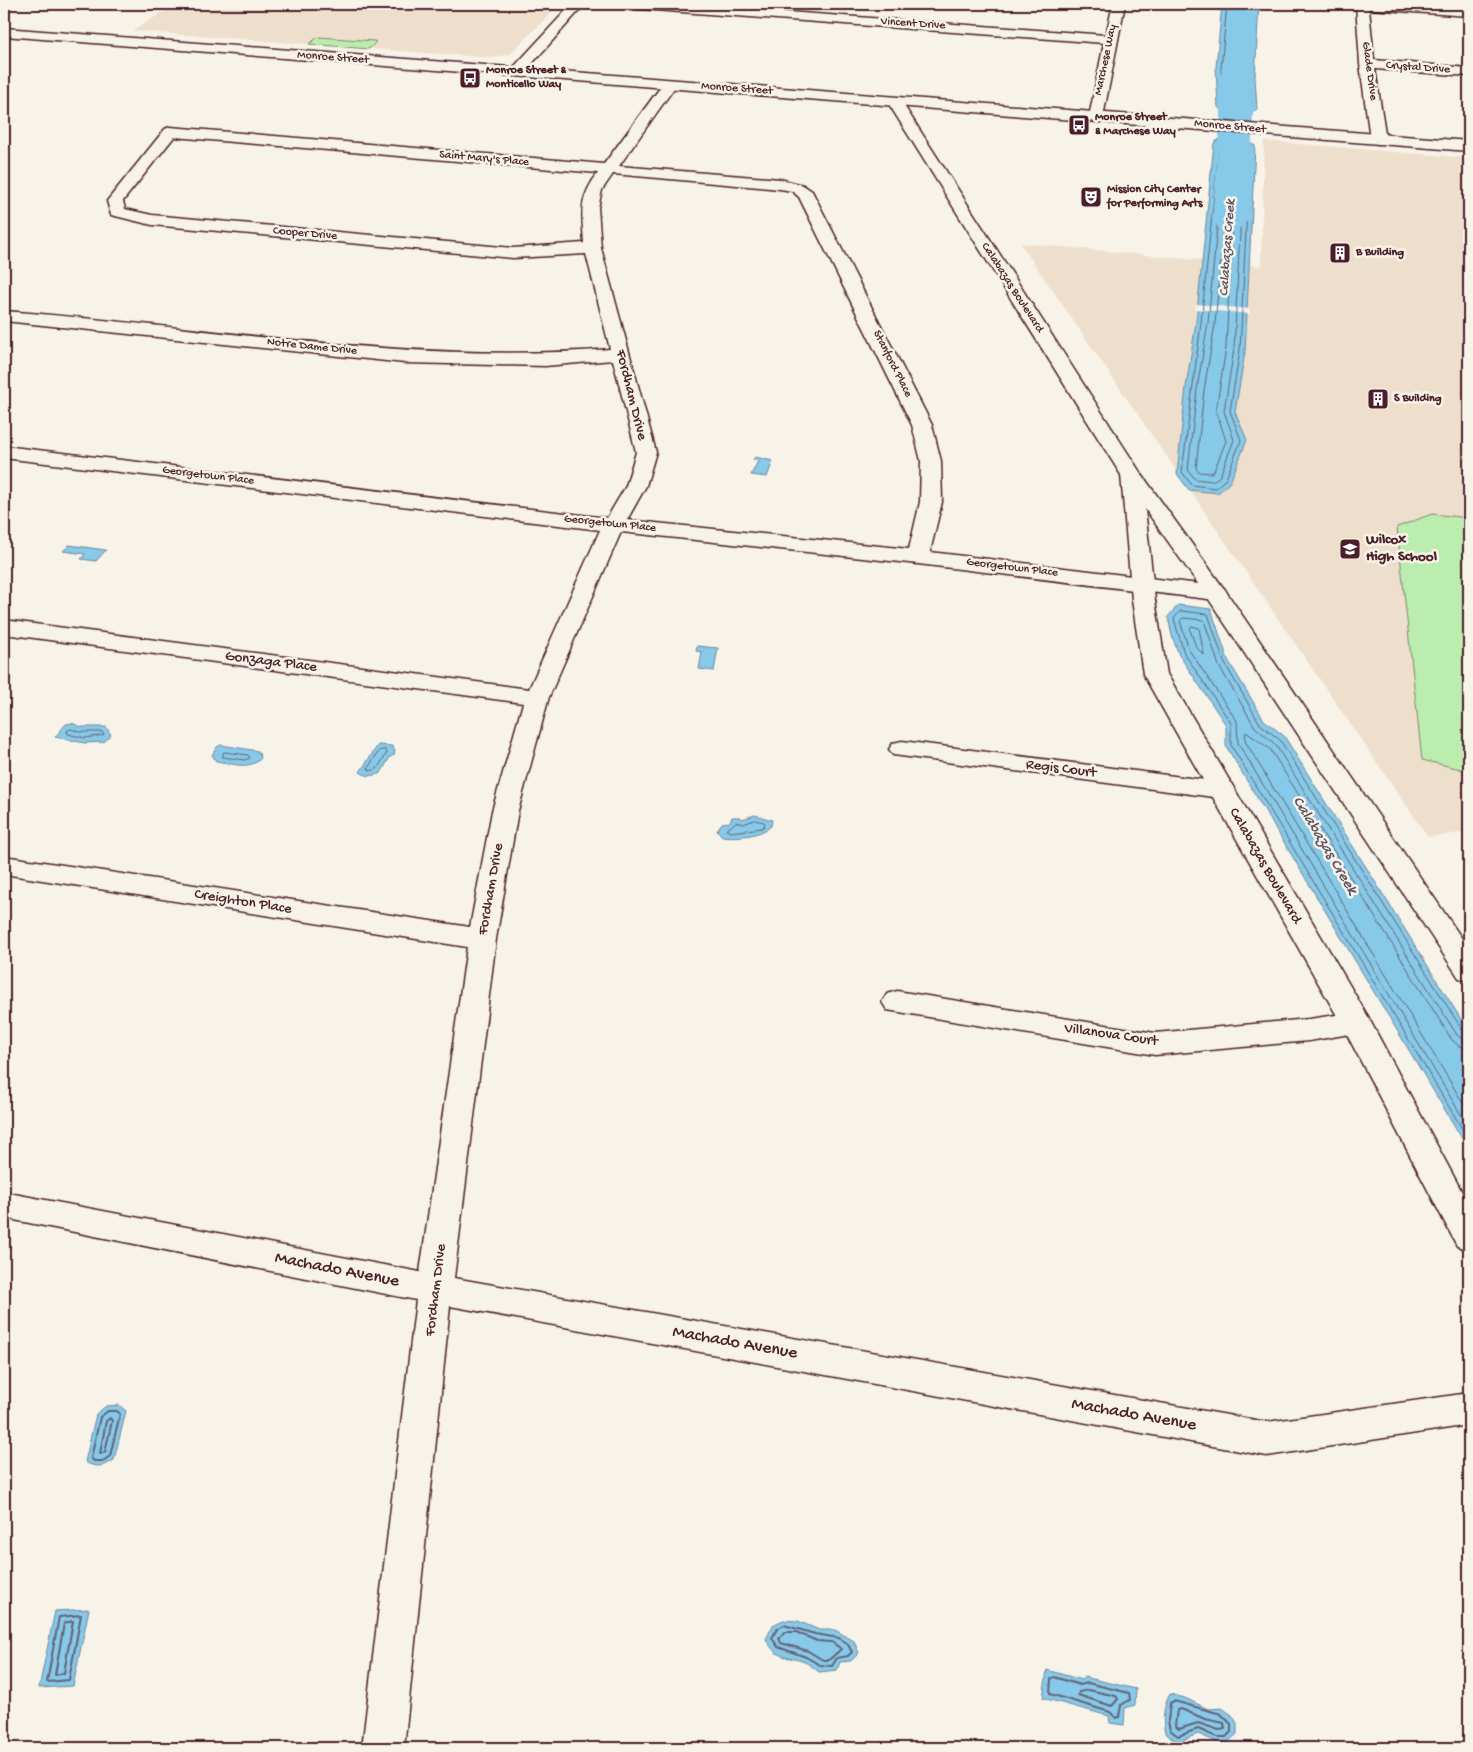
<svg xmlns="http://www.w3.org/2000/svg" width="1473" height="1752" font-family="'Gochi Hand',sans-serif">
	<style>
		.built { fill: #eedfcc }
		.green { fill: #baedae; stroke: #82866c }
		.water { fill: #87c9e8; stroke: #6f859c }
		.pier { fill: #f7f3e8 }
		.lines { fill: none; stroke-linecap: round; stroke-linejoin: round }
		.shore-far1 { stroke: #626377; stroke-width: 1 }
		.shore { stroke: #626377; stroke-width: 2 }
		.river { fill: #87c9e8; fill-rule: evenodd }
		.minor-casing { stroke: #4a1f2b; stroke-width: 3 }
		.tertiary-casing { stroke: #4a1f2b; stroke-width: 3 }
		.secondary-casing { stroke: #4a1f2b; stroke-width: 3 }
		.minor { fill: #f7f3e8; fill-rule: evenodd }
		.tertiary { fill: #f7f3e8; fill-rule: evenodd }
		.secondary { fill: #f7f3e8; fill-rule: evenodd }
		.labels { text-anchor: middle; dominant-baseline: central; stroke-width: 5; stroke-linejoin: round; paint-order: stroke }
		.far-street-label { font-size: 12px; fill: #4a1f2b; stroke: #f7f3e8 }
		.far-poi-label { font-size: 12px; font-weight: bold; fill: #4a1f2b; stroke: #f7f3e8; text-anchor: start }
		.far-water-label { font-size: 14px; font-style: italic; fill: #5c5264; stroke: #f7f3e8 }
		.street-label { font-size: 15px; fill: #4a1f2b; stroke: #f7f3e8 }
		.poi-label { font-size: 15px; font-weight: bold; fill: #4a1f2b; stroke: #f7f3e8; text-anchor: start }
		.water-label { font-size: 16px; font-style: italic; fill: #5c5264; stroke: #f7f3e8 }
		.near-street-label { font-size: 18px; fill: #4a1f2b; stroke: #f7f3e8 }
	</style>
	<rect width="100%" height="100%" fill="#f7f3e8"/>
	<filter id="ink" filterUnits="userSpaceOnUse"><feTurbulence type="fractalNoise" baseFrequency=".02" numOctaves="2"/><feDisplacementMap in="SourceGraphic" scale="10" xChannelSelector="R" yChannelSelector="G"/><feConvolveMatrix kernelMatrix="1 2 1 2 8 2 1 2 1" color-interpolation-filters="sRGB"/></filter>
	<g filter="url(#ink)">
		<g class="built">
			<polygon points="175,4 560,4 510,54 494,58 133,31"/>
			<polygon points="1264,141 1469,158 1469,832 1428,837 1020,243 1261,266"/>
		</g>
		<g class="green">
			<polygon points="318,37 375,41 376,42 369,49 309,44"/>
			<polygon points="1432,514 1469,518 1469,771 1422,760 1397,527"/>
		</g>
		<g class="water">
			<path d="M 1222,4 L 1259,4 L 1255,77 L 1257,110 C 1245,118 1228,117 1218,107 L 1216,67 Z"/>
			<polygon points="1221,138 1248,140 1255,146 1245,352 1235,412 1247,440 1230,482 1218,493 1189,490 1177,474 1186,387 1196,322 1214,143"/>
			<polygon points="755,457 773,461 767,477 751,475 758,461 753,460"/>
			<polygon points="69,545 106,550 96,561 81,559 85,554 63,551"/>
			<polygon points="1178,605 1211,609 1228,660 1264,720 1284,736 1469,1032 1469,1150 1226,746 1226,725 1179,655 1172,636 1168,617"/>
			<polygon points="697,646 718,648 714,671 699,669 702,652 696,651"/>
			<polygon points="72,723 81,727 106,727 111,735 104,742 85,743 55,737 66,724"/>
			<path d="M 221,745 L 258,751 L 261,758 C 250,771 230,763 216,761 L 212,755 L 217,747 Z"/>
			<path d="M 378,745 L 392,746 L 395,751 L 394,755 L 390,757 L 381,773 C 373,776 367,777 360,772 Z"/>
			<path d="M 755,815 L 772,820 L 771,826 C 760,836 737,838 722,836 L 717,830 L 722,823 L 730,822 L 732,817 L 740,817 L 742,819 Z"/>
			<path d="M 119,1405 L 126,1411 L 114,1460 C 103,1467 96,1468 85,1462 L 96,1414 L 106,1406 Z"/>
			<polygon points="89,1609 73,1686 39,1688 55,1611"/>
			<path d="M 783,1620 L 798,1621 L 819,1630 L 835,1630 L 854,1641 L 859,1653 L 851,1661 L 840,1662 L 837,1670 L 819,1672 C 814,1668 808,1663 802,1661 C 784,1656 776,1658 766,1639 L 773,1625 Z"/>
			<polygon points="1047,1670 1082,1680 1084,1677 1136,1689 1135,1705 1125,1708 1124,1725 1110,1723 1109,1716 1043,1698"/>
			<path d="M 1170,1694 L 1185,1698 L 1208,1709 L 1222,1708 L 1232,1715 L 1237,1723 L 1237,1734 L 1228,1742 L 1217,1742 L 1198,1734 L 1178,1742 L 1165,1733 C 1162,1721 1163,1706 1170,1694 Z"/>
		</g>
		<polygon class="pier" points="1196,304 1250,309 1250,314 1195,309"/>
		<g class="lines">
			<g class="shore-far1">
				<polyline points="1227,4 1221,68 1223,105 1227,109 1247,110 1252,106 1250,77 1254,4"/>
				<path d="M 1233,4 L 1227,68 L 1230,102 L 1243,104 C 1246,99 1247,18 1248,4"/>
				<polygon points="1223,143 1246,145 1250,149 1240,350 1230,411 1241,440 1226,479 1215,488 1192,485 1182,472 1201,323 1219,147"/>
				<polygon points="1227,150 1244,153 1234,349 1224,411 1234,440 1220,476 1213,481 1195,479 1188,470 1197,389 1208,323 1224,152"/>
				<polygon points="1233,164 1235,167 1226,348 1216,410 1226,441 1214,471 1211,473 1199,472 1196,468 1204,390 1215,324 1230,166"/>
				<polygon points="1192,626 1199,628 1204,655 1196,647 1190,630"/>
				<polygon points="71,729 80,732 102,732 104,735 85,738 68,734 67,731"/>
				<polygon points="385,750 387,753 377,769 370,771 368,768 379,751"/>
				<polygon points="224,752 248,755 250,758 245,760 223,757"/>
				<polygon points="755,820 764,822 765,825 762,828 731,832 726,830 736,822 743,824"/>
				<polyline points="1469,1034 1463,1031 1280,740 1260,724 1224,662 1208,614 1180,611 1174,619 1184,653 1231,723 1231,745 1469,1140"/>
				<polyline points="1469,1040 1462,1039 1457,1035 1275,744 1255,727 1219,666 1204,620 1183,618 1180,621 1189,650 1237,721 1238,743 1469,1128"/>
				<polyline points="1469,1048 1459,1046 1452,1040 1270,749 1246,732 1245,741 1469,1113"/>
			</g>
			<g class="shore">
				<polygon points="108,1411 117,1411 120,1414 110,1456 103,1461 94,1461 91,1458 100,1417"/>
				<polygon points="110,1418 112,1421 105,1452 100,1454 106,1421"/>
				<polygon points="81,1615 69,1680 47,1682 59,1617"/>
				<polygon points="73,1621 64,1673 55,1675 64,1623"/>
				<polygon points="784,1625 815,1634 839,1638 847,1643 852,1652 848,1656 837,1658 832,1666 820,1665 806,1657 778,1647 772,1638 777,1629"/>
				<polygon points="785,1632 796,1632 817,1641 832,1642 841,1649 829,1660 823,1660 808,1651 781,1643 779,1638"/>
				<polygon points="1054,1677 1080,1685 1088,1683 1129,1693 1130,1700 1121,1705 1119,1717 1116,1718 1110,1712 1050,1694 1051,1679"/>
				<polygon points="1089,1690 1116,1696 1118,1699 1112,1706 1078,1695 1079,1692"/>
				<polygon points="1174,1701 1221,1714 1231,1724 1231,1732 1226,1737 1217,1737 1198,1729 1178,1736 1170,1730 1168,1721 1170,1703"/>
				<polygon points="1181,1709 1205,1719 1224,1723 1225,1729 1219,1730 1198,1723 1179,1729 1175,1726 1177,1710"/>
			</g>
			<polygon class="river" points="1230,4 1258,4 1251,75 1253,114 1248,220 1242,227 1230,231 1218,227 1212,220 1221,114 1221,75"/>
			<g class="minor-casing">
				<g id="minor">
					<polygon points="572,4 585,4 522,75 512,75 510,72 512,69"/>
					<polygon points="620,4 676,4 1106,35 1113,4 1125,4 1103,117 1096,121 1089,117 1104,43 626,8"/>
					<polygon points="1356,4 1402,4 1469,8 1469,16 1369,9 1374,60 1469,68 1469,76 1375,69 1386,139 1378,144 1370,139 1360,64"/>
					<path d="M 670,80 L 677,84 L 619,166 L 780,179 L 803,185 L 812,191 L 932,425 L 941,461 L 942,502 L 930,552 L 1216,586 L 1224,588 L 1227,593 L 1224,598 L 1216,600 L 918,564 L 621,532 L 549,697 L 518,811 L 496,939 L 454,1278 L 1267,1422 L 1469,1393 L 1469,1425 L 1267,1456 L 450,1306 L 404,1748 L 362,1748 L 416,1300 L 4,1218 L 4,1192 L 420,1272 L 467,947 L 4,874 L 4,856 L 470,927 L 492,811 L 523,703 L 4,634 L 4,620 L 529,689 L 600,530 L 4,458 L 4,446 L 607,518 L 626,486 L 636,452 L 613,360 L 545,366 L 405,363 L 4,321 L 4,311 C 206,326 407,365 610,349 L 586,254 L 513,258 L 152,225 L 111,215 L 107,201 L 165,129 L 170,127 L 604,164 L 665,81 ZM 174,137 L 598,173 C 578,200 582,212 584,243 L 513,248 L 152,215 L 125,209 L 123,201 ZM 613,174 L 780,189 L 792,191 L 799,197 L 912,425 L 921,461 L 920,502 L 909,549 L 627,520 L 646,486 L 656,452 L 601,248 L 598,208 L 602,190 Z"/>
					<polygon points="902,741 1221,782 1230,784 1234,790 1230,796 1221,798 893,755 889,749 893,743"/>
					<polygon points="897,991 1155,1033 1309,1019 1356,1012 1367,1015 1371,1023 1367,1031 1309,1041 1155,1055 887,1010 882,1002 887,994"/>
				</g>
			</g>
			<g class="tertiary-casing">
				<polygon id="tertiary" points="894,97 901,101 1140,472 1227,593 1469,949 1469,981 1459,978 1206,595 1145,509 1155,600 1167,674 1367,1015 1469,1205 1469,1250 1457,1246 1341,1023 1143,674 1132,600 1121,475 887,101"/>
			</g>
			<g class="secondary-casing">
				<polygon id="secondary" points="4,28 1469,141 1469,151 4,36"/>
			</g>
			<use href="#minor" class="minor"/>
			<use href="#tertiary" class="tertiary"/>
			<use href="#secondary" class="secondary"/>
		</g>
	</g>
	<defs>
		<g id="bus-square" transform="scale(1.125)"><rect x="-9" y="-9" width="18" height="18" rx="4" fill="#4a1f2b" stroke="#f7f3e8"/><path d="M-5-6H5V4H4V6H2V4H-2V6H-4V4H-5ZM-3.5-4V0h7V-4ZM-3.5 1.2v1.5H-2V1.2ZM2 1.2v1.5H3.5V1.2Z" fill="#fff"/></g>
		<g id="theatre-square" transform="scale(1.125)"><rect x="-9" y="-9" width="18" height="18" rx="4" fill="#4a1f2b" stroke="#f7f3e8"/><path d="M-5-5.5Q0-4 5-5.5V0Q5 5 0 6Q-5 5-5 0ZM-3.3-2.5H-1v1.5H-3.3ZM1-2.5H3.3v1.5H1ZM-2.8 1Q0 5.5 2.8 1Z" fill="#fff"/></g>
		<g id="building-square" transform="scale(1.125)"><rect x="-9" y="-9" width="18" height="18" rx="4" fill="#4a1f2b" stroke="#f7f3e8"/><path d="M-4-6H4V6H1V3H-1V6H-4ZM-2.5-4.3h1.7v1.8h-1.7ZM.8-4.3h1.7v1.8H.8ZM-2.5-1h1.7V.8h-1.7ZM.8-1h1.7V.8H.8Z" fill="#fff"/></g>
		<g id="school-square" transform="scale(1.125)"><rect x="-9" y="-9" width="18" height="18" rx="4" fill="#4a1f2b" stroke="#f7f3e8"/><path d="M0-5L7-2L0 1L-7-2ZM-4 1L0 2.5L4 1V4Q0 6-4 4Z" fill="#fff"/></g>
	</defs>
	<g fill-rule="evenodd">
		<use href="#bus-square" x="470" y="78"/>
		<use href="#bus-square" x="1079" y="125"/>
		<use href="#theatre-square" x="1091" y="197"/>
		<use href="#building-square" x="1340" y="253"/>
		<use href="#building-square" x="1378" y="399"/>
		<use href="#school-square" x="1350" y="549"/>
	</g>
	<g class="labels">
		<g class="far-street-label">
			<text transform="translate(913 24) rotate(4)">Vincent Drive</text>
			<text transform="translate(333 58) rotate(4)">Monroe Street</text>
			<text transform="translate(1106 60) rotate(-78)">Marchese Way</text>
			<text transform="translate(1418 68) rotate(4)">Crystal Drive</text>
			<text transform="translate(1369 71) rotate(82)">Glade Drive</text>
			<text transform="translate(737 89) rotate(4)">Monroe Street</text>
			<text transform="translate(1230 127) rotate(5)">Monroe Street</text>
			<text transform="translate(484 159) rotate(5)">Saint Mary's Place</text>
			<text transform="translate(305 234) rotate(5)">Cooper Drive</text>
			<text transform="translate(1012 288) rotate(57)">Calabazas Boulevard</text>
			<text transform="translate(312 347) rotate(6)">Notre Dame Drive</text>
			<text transform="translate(892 364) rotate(63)">Stanford Place</text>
			<text transform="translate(208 476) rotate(7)">Georgetown Place</text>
			<text transform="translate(610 524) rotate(6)">Georgetown Place</text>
			<text transform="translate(1012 568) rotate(7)">Georgetown Place</text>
		</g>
		<g class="far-poi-label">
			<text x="486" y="71">Monroe Street &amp;<tspan x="486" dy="14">Monticello Way</tspan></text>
			<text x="1095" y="118">Monroe Street<tspan x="1095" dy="14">&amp; Marchese Way</tspan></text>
			<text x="1107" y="190">Mission City Center<tspan x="1107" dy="14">for Performing Arts</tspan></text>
			<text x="1356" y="253">B Building</text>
			<text x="1394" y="399">S Building</text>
		</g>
		<g class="far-water-label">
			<text transform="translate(1228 248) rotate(-86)">Calabazas Creek</text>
		</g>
		<g class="street-label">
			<text transform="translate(631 395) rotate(76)">Fordham Drive</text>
			<text transform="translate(271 662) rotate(7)">Gonzaga Place</text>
			<text transform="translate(1061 769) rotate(7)">Regis Court</text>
			<text transform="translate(1265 866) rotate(60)">Calabazas Boulevard</text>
			<text transform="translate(491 889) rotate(-80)">Fordham Drive</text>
			<text transform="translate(243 902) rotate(9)">Creighton Place</text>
			<text transform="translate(1111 1035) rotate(8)">Villanova Court</text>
			<text transform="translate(436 1290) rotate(-83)">Fordham Drive</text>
		</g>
		<g class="poi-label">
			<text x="1366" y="540">Wilcox<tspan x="1366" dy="17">High School</tspan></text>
		</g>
		<g class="water-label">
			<text transform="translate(1324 846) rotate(59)">Calabazas Creek</text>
		</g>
		<g class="near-street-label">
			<text transform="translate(337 1270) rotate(11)">Machado Avenue</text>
			<text transform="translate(735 1343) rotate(10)">Machado Avenue</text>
			<text transform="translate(1134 1415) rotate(10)">Machado Avenue</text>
		</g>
	</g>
	<rect width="1473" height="1752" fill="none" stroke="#f7f3e8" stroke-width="20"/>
	<rect x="10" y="10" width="1453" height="1732" fill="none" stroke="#4a1f2b" stroke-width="2" filter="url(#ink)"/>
</svg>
